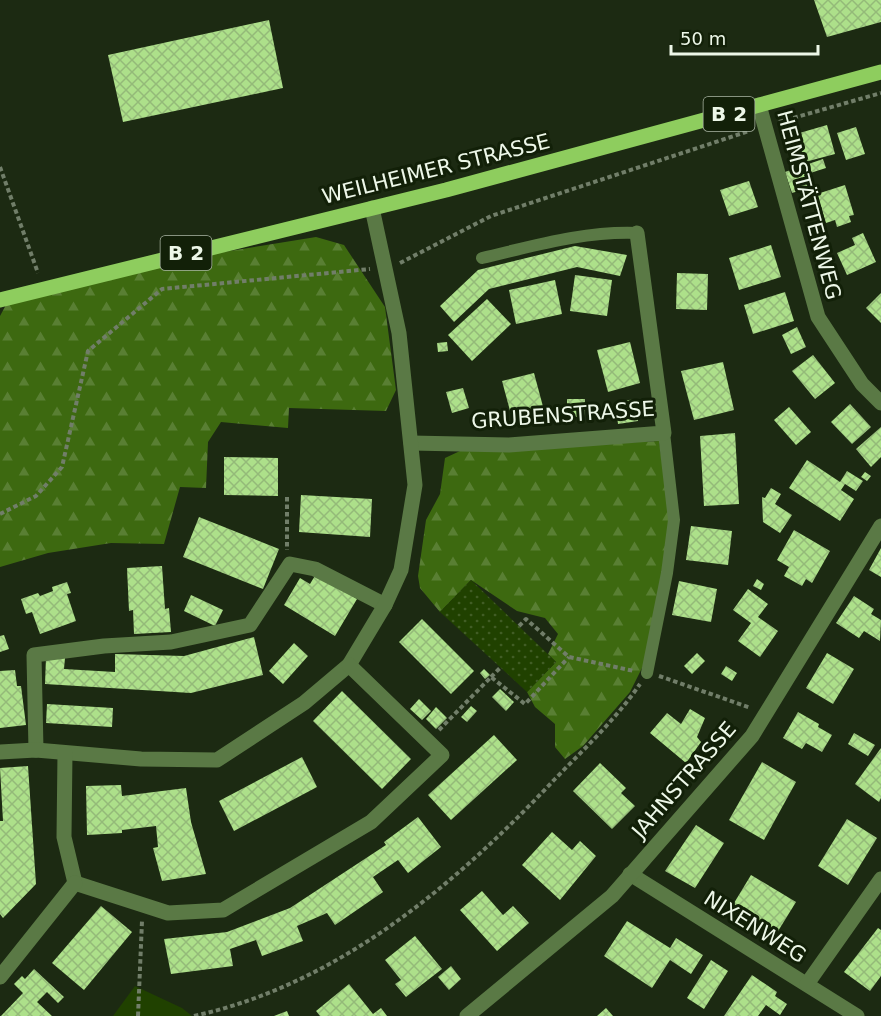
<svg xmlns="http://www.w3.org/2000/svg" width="881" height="1016" font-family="'DejaVu Sans',sans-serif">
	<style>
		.grass { fill: #204100 }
		.forest { fill: url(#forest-firs) }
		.park { fill: url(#park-dots) }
		.building { fill: url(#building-cross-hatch) }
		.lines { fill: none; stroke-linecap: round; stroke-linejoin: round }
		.path { stroke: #717e69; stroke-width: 4; stroke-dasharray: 4.5 3; stroke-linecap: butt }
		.service { stroke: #5a7945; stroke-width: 12 }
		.minor { stroke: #5a7945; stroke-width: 15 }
		.primary { stroke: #8ecd5e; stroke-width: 15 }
		.labels { text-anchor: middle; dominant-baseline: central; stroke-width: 6; stroke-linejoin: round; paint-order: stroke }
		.shield { fill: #122008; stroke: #abb6a5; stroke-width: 1.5 }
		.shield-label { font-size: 20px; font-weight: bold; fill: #edf7e8 }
		.street-label { font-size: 21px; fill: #edf7e8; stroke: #122008 }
	</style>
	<defs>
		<pattern id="forest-firs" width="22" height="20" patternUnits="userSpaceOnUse" patternTransform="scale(1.5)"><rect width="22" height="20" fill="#3d6910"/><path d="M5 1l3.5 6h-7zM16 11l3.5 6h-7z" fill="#597f33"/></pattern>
		<pattern id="park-dots" width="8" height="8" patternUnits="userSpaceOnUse" patternTransform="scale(1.5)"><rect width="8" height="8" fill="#204100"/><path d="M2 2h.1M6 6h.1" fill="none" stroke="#415d25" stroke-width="1.8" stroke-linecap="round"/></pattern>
		<pattern id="building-cross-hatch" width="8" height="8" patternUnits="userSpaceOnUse" patternTransform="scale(1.5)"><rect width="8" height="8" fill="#ade08a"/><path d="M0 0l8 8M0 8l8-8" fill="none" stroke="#94ba79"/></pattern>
	</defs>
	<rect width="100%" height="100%" fill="#1c2a12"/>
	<polygon class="grass" points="135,986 182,1008 192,1016 113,1016"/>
	<g class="forest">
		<polygon points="316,237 344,245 385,307 396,390 386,411 289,408 288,428 221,422 208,442 206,488 180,487 164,544 111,543 48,553 0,567 0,316 7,303 144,265"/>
		<polygon points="659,441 671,523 645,662 630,692 583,746 565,759 555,747 555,724 535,707 527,692 556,662 548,654 558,634 545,618 517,611 471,580 440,612 420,588 418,576 426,520 440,494 445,458 460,451"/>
	</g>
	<polygon class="park" points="471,580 556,662 527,692 440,612"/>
	<g class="building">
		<polygon points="814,0 881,0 881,22 827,37"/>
		<polygon points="269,20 283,88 123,122 108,55"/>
		<polygon points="827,125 835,154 805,162 796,134"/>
		<polygon points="856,127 865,154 846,160 837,133"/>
		<polygon points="823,159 826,168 804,175 808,188 792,193 785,172"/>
		<polygon points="749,181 758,207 729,216 720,190"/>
		<polygon points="845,185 854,215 849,216 851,222 837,227 835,220 826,223 817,194"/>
		<polygon points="863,233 876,262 847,275 837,253 855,245 852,238"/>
		<polygon points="771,245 781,277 739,290 729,258"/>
		<polygon points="575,246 627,255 620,276 577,267 489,289 454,322 440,306 478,270"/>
		<polygon points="677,273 708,274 707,310 676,309"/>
		<polygon points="575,275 612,280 607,316 570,311"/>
		<polygon points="555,280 562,314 516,324 509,290"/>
		<polygon points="785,292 794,321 753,334 744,305"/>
		<polygon points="881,293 881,323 866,308"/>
		<polygon points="487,299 511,324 472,361 448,335"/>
		<polygon points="797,327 806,347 791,354 782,335"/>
		<polygon points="447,342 448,351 438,352 437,343"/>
		<polygon points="630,342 640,383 608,392 597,350"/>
		<polygon points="813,355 835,383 815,399 792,371"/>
		<polygon points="723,362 734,410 694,420 681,371"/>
		<polygon points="534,373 545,414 513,422 502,381"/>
		<polygon points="463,388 469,408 452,413 446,392"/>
		<polygon points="567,399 585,399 584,417 567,417"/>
		<polygon points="636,399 638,421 618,424 615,402"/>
		<polygon points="850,404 871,427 852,444 831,422"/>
		<polygon points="789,407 811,432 796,445 774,420"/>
		<polygon points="881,427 881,457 871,467 856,449"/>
		<polygon points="735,433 739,504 704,506 700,436"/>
		<polygon points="224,457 278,458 278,496 224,495"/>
		<polygon points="807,460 840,482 847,471 863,481 856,491 845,484 841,490 854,499 840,521 789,488"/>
		<polygon points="865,472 871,476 867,481 861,477"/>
		<polygon points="771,488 781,494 775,504 792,515 780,533 763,522 762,497 765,498"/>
		<polygon points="301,495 372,499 370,537 299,532"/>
		<polygon points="199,517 279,549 263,589 183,557"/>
		<polygon points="691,526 732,531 728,565 686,560"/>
		<polygon points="794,530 830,551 812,583 806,579 802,586 784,576 789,567 777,560"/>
		<polygon points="881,548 881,577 869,570"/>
		<polygon points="162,566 165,609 169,608 171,632 134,634 133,610 129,611 127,568"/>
		<polygon points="316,574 357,599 335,636 284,605 300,578 310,584"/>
		<polygon points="757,579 764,584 761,590 753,586"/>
		<polygon points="679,581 717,589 711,622 672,615"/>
		<polygon points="67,582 71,593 67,594 76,621 40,634 32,612 26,614 21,599 38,593 40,596 53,591 52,587"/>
		<polygon points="748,589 768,604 758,617 778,631 760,657 738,641 751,623 733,610"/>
		<polygon points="191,595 223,610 215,626 184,611"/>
		<polygon points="854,596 874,609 871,614 881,620 880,641 864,631 859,638 836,623"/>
		<polygon points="422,619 474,671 451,694 399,642"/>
		<polygon points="4,635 9,649 0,652 0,636"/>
		<polygon points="254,637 263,675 191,693 45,684 46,657 65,658 64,669 115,672 115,654 184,656"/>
		<polygon points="294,643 308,656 283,684 269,671"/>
		<polygon points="697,653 705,661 692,674 684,666"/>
		<polygon points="827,653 854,669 833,704 806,688"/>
		<polygon points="726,666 737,673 732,681 721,674"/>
		<polygon points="484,669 490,675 485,679 480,673"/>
		<polygon points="15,670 17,686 21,686 26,725 0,728 0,671"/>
		<polygon points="500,689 514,702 506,711 492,697"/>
		<polygon points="342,691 411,759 382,789 313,721"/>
		<polygon points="419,699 431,711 422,720 410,709"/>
		<polygon points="47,704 113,708 112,727 46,723"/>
		<polygon points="471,706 477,711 467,722 461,717"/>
		<polygon points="436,707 447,718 436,729 426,719"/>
		<polygon points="690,709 705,718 697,737 701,742 686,763 650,733 667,713 681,724"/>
		<polygon points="798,712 819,724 818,727 832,735 822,752 806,743 802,749 783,738"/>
		<polygon points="854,733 875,745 868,756 848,744"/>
		<polygon points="494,735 517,760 451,820 428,795"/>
		<polygon points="881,748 881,798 879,802 855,784"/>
		<polygon points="302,757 317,787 234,831 219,801"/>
		<polygon points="762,762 796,782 764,840 729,820"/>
		<polygon points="600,763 626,788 621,793 635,806 612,829 573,791"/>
		<polygon points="28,766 36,884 3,918 0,914 0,821 3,821 0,768"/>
		<polygon points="121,785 122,796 186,788 191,822 206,874 162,881 153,848 158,847 156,826 122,830 122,833 87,835 86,786"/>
		<polygon points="418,817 441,847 408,873 398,860 373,877 383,892 335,925 327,913 297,926 303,941 262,956 256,940 230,949 233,966 171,974 164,939 227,932 290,908 386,845 384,842"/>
		<polygon points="847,819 877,838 848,885 818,866"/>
		<polygon points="696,825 724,843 695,888 665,871"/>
		<polygon points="552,832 572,850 580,841 596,856 560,900 522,865"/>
		<polygon points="751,875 796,902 775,936 731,908"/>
		<polygon points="482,891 503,915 513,906 529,923 497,951 460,910"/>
		<polygon points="101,906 132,932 84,990 52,963"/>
		<polygon points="627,921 670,948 676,938 703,955 691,974 670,960 652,988 604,956"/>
		<polygon points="878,928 881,930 881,976 870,991 844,972"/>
		<polygon points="415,936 442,969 406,997 395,984 401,980 385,960"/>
		<polygon points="711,960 728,971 704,1009 687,998"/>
		<polygon points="451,966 461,979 449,990 438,977"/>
		<polygon points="34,969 64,997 58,1003 47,992 37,1002 52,1016 1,1016 23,993 14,984 22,976 25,979"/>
		<polygon points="752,975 777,992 775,996 787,1004 780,1015 766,1005 758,1016 724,1016"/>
		<polygon points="349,984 373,1014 381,1008 387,1016 320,1016 316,1011"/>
		<polygon points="606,1008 613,1016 597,1016"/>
		<polygon points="287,1011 289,1016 274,1016"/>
	</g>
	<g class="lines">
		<g class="path">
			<polyline points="779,122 881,93"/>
			<polyline points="0,167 38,273"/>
			<polyline points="400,263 491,216 749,131"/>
			<polyline points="287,497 287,550"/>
			<polyline points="0,514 36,496 62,467 88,351 162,289 370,269"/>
			<polyline points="519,626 526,619 569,657 634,671"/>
			<polyline points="659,676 751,708"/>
			<polyline points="491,677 500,668"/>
			<polyline points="439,730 491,677 525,704 569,657"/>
			<polyline points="138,1016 142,921"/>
			<path d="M 194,1016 C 339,984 456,884 555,779 C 585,748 616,719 640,684"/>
		</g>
		<g class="service">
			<path d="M 482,258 C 534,246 583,231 637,233"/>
			<polyline points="647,673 667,573 674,520 664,433"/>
		</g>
		<g class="minor">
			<polyline points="759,105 818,317 862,384 881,403"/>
			<polyline points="411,443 509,445 664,433 637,233"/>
			<polyline points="36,750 34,655 104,646 171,642 250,625 290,564 315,569 385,605"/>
			<polyline points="0,752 36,750 141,759 217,760 304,703 349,665 385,605 401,570 415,485 399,333 372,208"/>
			<polyline points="65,753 64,837 75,883"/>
			<polyline points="630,874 857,1016"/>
			<polyline points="75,883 168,913 223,910 371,822 442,755 349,665"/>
			<polyline points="0,977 75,883"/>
			<polyline points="807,984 881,879"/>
			<polyline points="467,1016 612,896 752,736 881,526"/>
		</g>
		<polyline class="primary" points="0,300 446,190 881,72"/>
	</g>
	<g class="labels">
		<g class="shield">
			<rect x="703.5" y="97" width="51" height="34" rx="4.5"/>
			<rect x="160.5" y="236" width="51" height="34" rx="4.5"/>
		</g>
		<g class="shield-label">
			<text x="729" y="114">B 2</text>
			<text x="186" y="253">B 2</text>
		</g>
		<g class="street-label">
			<text transform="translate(436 169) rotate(-14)">WEILHEIMER STRASSE</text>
			<text transform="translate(809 205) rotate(75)">HEIMSTÄTTENWEG</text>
			<text transform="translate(563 415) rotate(-4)">GRUBENSTRASSE</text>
			<text transform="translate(684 780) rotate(-49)">JAHNSTRASSE</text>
			<text transform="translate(755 927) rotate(32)">NIXENWEG</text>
		</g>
	</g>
	<path d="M671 45v9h147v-9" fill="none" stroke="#edf7e8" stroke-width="3"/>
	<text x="680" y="45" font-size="18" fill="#edf7e8" stroke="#122008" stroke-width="4.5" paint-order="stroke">50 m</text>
</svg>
